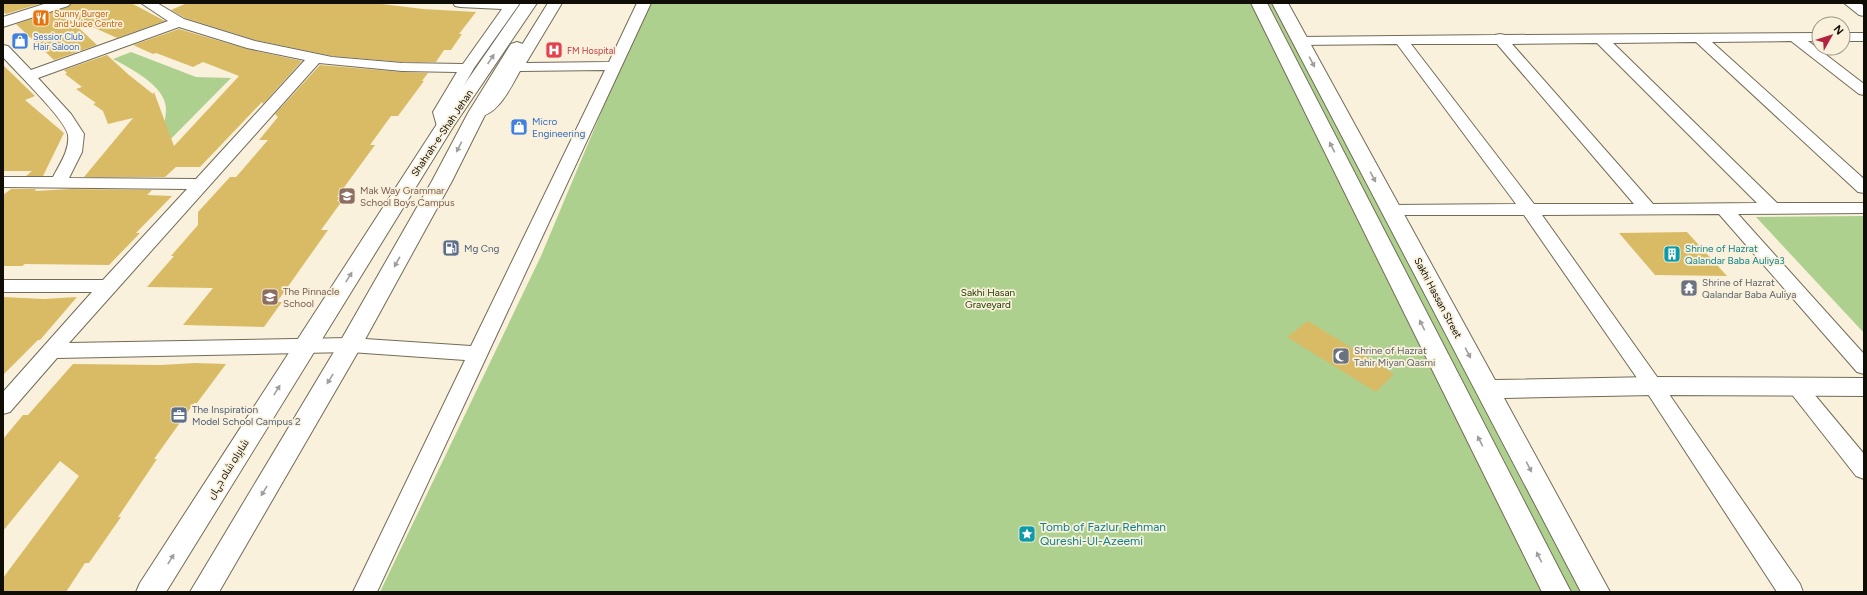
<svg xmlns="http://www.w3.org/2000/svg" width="1867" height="595" font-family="Figtree,Cairo,sans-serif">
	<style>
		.green { fill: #aed08e }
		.building { fill: #dabb65 }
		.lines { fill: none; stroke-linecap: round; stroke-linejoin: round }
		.street-casing { stroke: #726b57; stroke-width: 2 }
		.secondary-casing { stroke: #726b57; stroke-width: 2 }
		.street { fill: #fff; fill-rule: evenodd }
		.secondary { fill: #fff; fill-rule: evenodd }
		.oneway { fill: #9f9e9c }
		.labels { text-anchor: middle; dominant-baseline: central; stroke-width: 3.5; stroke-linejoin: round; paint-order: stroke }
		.far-food-label { font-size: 9px; fill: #c56008; stroke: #f9f1db; text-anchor: start }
		.far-shop-label { font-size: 9px; fill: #366cbe; stroke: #f9f1db; text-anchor: start }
		.far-health-label { font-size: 9px; fill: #be3a42; stroke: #f9f1db; text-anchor: start }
		.shop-label { font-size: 10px; fill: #366cbe; stroke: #f9f1db; text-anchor: start }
		.street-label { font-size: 10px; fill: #100d07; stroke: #f9f1db }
		.education-label { font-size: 10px; fill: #785e54; stroke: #f9f1db; text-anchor: start }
		.service-label { font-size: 10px; fill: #4e5e75; stroke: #f9f1db; text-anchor: start }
		.culture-label { font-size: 10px; fill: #0d838f; stroke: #f9f1db; text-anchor: start }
		.worship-label { font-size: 10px; fill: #5b616d; stroke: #f9f1db; text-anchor: start }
		.park-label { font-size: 10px; fill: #213900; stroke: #f9f1db }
		.near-culture-label { font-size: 12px; fill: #0d838f; stroke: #f9f1db; text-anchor: start }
	</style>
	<rect width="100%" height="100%" fill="#f9f1db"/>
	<g class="green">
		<polygon points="647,3 1280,3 1596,592 380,592 541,256"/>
		<path d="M 131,52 L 196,77 L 231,78 L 155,155 L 158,149 C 160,136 166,122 166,109 C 166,86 130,68 113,59 Z"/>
		<polygon points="1864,216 1864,333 1756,217"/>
	</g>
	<g class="building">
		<polygon points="3,3 42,3 6,14 3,12"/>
		<polygon points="72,3 131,3 165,21 117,38 64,14 97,45 54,60 16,24 68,7"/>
		<polygon points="187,3 374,3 423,9 476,12 459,34 462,34 451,50 444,50 436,62 402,62 332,56 255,40 185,18 171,10"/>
		<polygon points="179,29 247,49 302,61 263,104 262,102 200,167 176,167 165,177 84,177 133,118 108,124 103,111 93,104 96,103 76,89 82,87 65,74 67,73 64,70 107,55 129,75 153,94 154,92 174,146 239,76 203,62 193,67 156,53 153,54 133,45"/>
		<polygon points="3,65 35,96 25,100 64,133 43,176 26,176 32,171 3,171"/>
		<polygon points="320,65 402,72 428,73 422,81 424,81 398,116 391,116 370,145 375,145 337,197 340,197 337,201 342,201 321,230 328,230 277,302 282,302 264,327 183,325 213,288 147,287 174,256 171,256 198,225 198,212 230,177 236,177 268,140 259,140 278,117 275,114"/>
		<polygon points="11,189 36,189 35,191 71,189 152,190 147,195 172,196 136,233 140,233 109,265 25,264 22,266 3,266 3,195"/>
		<polygon points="1687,232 1727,276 1655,275 1619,233"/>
		<polygon points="3,297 44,299 77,297 40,340 38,340 3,375"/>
		<polygon points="1308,321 1394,374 1376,392 1287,337"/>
		<polygon points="195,363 226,364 197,403 194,403 154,459 157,459 118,517 121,517 89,563 85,563 66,592 3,592 3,578 79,476 60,461 3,531 3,439 23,415 28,415 73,364 161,365"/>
	</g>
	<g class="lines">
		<g class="street-casing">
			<g id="street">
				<path d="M 141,3 L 157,3 L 184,19 L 255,41 L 332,57 L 402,63 L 463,64 L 502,9 L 460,7 L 455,6 L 453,3 L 520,3 L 474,68 L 449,112 L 452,127 L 450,130 L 444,132 L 438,130 L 433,112 L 457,72 L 402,71 L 319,63 L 69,343 L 350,338 L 471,346 L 605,70 L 520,71 C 511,87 495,122 472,116 L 469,113 L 489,98 L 548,3 L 562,3 L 526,63 L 609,62 L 637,3 L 651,3 L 377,592 L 353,592 L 465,360 L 350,352 L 57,358 L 10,412 L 3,414 L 3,392 L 92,292 L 3,292 L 3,280 L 103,280 L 187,189 L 3,187 L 3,177 L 53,177 C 59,165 70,150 68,135 C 66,120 15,71 3,57 L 3,45 L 8,46 L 31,70 L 168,21 ZM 179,27 L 247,48 L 305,60 L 196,179 L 69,178 L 82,152 L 84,134 L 71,114 L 38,78 Z"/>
				<polygon points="1844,3 1860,3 1864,6 1864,16 1859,15"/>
				<path d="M 1819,33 L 1819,41 L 1808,41 L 1864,84 L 1864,95 L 1859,94 L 1791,41 L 1712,42 L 1864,179 L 1864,193 L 1858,192 L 1696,42 L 1613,43 L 1777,203 L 1864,203 L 1864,213 L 1738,214 L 1864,354 L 1864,374 L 1857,372 L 1719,214 L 1542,215 L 1660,381 L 1800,584 L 1803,592 L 1777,592 L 1646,391 L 1524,215 L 1391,215 L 1385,214 L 1382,210 L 1385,206 L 1391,205 L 1516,204 L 1397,44 L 1300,45 L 1295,44 L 1293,41 L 1295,38 L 1300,37 L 1495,35 L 1500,34 L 1505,35 ZM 1597,43 L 1757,203 L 1653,204 L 1512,44 ZM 1411,44 L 1497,44 L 1634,204 L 1534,204 Z"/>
				<rect x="1843" y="33" width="21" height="8"/>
				<polygon points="1797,379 1804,382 1864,454 1864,479 1856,476 1790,392 1787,387 1790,382"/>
			</g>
		</g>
		<g class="secondary-casing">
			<g id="secondary">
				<polygon points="47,3 71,3 68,6 3,27 3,17"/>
				<polygon points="521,3 537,3 453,127 166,592 136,592 140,583 435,127"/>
				<polygon points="1251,3 1267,3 1571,592 1542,592"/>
				<polygon points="1272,3 1288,3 1495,380 1653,377 1864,378 1864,396 1653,395 1504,398 1610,592 1581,592"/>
				<polygon points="517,42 523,44 525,47 486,113 452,181 362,345 219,592 190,592 341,340 432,181 468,113 509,47 511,44"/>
			</g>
		</g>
		<use href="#street" class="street"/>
		<use href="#secondary" class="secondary"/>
	</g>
	<defs><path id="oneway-solid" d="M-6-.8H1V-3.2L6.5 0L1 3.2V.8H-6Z"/></defs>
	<g class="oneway">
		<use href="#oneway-solid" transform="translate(491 59) rotate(-56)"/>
		<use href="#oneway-solid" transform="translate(1312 62) rotate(62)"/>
		<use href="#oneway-solid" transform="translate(459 147) rotate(117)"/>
		<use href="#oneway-solid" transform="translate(1332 147) rotate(-117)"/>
		<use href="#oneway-solid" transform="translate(1373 177) rotate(62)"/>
		<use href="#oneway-solid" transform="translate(397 262) rotate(119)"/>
		<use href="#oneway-solid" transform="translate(349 277) rotate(-58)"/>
		<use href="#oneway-solid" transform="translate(1422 325) rotate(-117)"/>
		<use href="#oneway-solid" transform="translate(1468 353) rotate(62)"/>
		<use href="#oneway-solid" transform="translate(330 379) rotate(121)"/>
		<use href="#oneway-solid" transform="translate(277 390) rotate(-58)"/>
		<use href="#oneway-solid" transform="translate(1480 441) rotate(-117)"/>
		<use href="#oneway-solid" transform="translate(1529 467) rotate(62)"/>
		<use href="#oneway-solid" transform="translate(264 491) rotate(121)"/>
		<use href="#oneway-solid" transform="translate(1539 557) rotate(-117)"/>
		<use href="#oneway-solid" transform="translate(171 559) rotate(-58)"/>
	</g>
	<defs>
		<g id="restaurant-square" transform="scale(0.9)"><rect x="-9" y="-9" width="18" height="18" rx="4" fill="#e8710a" stroke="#f9f1db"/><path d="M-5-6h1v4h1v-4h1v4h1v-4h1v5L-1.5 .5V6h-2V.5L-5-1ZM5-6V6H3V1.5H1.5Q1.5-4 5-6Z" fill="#fff"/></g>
		<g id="shop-square" transform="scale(0.9)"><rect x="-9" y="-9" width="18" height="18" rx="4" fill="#3f7fe0" stroke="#f9f1db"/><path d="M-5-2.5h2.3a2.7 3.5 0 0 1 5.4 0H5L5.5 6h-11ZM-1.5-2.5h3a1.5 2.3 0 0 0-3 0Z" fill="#fff"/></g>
		<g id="hospital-square" transform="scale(0.9)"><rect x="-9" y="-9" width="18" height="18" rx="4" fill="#e0444e" stroke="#f9f1db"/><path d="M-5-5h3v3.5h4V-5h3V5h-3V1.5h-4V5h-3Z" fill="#fff"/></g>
		<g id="school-square" transform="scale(0.9)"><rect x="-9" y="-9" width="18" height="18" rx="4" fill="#8d6e63" stroke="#f9f1db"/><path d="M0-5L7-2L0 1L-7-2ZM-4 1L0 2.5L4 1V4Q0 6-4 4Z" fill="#fff"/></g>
		<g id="fuel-square" transform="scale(0.9)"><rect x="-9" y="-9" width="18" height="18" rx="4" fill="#5c6f8a" stroke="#f9f1db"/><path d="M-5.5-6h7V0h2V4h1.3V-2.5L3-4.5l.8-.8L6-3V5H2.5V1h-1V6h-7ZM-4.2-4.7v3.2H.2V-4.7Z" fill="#fff"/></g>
		<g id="building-square" transform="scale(0.9)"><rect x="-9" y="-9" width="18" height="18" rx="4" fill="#0f9aa8" stroke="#f9f1db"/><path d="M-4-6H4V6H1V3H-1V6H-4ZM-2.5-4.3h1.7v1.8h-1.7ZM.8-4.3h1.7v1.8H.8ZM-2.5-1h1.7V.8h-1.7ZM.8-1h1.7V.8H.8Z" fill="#fff"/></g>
		<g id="temple-square" transform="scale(0.9)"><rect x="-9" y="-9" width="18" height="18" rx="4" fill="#6b7280" stroke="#f9f1db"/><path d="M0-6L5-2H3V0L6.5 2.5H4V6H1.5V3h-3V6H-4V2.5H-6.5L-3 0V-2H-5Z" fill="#fff"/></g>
		<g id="mosque-square" transform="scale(0.9)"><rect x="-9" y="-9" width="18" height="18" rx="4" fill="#6b7280" stroke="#f9f1db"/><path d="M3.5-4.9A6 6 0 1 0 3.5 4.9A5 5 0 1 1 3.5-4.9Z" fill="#fff"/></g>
		<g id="office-square" transform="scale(0.9)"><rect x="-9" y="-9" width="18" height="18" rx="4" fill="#5c6f8a" stroke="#f9f1db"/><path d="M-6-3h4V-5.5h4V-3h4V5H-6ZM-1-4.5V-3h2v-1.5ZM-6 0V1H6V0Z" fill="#fff"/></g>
		<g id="sight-square" transform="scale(0.9)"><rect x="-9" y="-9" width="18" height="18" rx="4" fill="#0f9aa8" stroke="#f9f1db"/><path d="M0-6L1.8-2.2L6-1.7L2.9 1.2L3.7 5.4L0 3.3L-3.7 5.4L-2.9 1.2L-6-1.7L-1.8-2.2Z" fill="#fff"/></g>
	</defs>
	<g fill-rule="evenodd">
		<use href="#restaurant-square" x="41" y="18"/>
		<use href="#shop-square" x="20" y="41"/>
		<use href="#hospital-square" x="554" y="50"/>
		<use href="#shop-square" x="519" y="127"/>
		<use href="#school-square" x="347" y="196"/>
		<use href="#fuel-square" x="451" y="248"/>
		<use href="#building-square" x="1672" y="254"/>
		<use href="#temple-square" x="1689" y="288"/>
		<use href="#school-square" x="270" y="297"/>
		<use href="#mosque-square" x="1341" y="356"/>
		<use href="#office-square" x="179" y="415"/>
		<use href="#sight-square" x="1027" y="534"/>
	</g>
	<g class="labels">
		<g class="far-food-label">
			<text x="54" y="13">Sunny Burger<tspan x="54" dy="10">and Juice Centre</tspan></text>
		</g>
		<g class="far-shop-label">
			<text x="33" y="36">Sessior Club<tspan x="33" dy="10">Hair Saloon</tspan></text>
		</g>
		<g class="far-health-label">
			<text x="567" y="50">FM Hospital</text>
		</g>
		<g class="shop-label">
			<text x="532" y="121">Micro<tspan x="532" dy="12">Engineering</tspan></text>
		</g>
		<g class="street-label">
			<text transform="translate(442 133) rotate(-56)">Shahrah-e-Shah Jehan</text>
			<text transform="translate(1438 298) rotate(62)">Sakhi Hassan Street</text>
			<text transform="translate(228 469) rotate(-58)">شاہراہِ شاہ جہاں</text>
		</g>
		<g class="education-label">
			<text x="360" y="190">Mak Way Grammar<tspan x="360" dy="12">School Boys Campus</tspan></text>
			<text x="283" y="291">The Pinnacle<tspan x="283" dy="12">School</tspan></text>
		</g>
		<g class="service-label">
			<text x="464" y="248">Mg Cng</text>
			<text x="192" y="409">The Inspiration<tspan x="192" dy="12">Model School Campus 2</tspan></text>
		</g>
		<g class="culture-label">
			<text x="1685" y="248">Shrine of Hazrat<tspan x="1685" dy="12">Qalandar Baba Auliya3</tspan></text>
		</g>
		<g class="worship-label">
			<text x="1702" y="282">Shrine of Hazrat<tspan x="1702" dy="12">Qalandar Baba Auliya</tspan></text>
			<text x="1354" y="350">Shrine of Hazrat<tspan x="1354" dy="12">Tahir Miyan Qasmi</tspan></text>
		</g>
		<g class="park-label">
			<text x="988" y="292">Sakhi Hasan<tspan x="988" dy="12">Graveyard</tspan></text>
		</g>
		<g class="near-culture-label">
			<text x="1040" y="527">Tomb of Fazlur Rehman<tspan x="1040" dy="14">Qureshi-Ul-Azeemi</tspan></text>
		</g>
	</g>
	<rect width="1867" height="595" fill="none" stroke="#100d07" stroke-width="8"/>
	<g transform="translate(1831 36) rotate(51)"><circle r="19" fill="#f9f1db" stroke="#9c9686"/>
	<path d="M0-3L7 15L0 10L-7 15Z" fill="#b42240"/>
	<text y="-6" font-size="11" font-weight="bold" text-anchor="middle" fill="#100d07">N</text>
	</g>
</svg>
